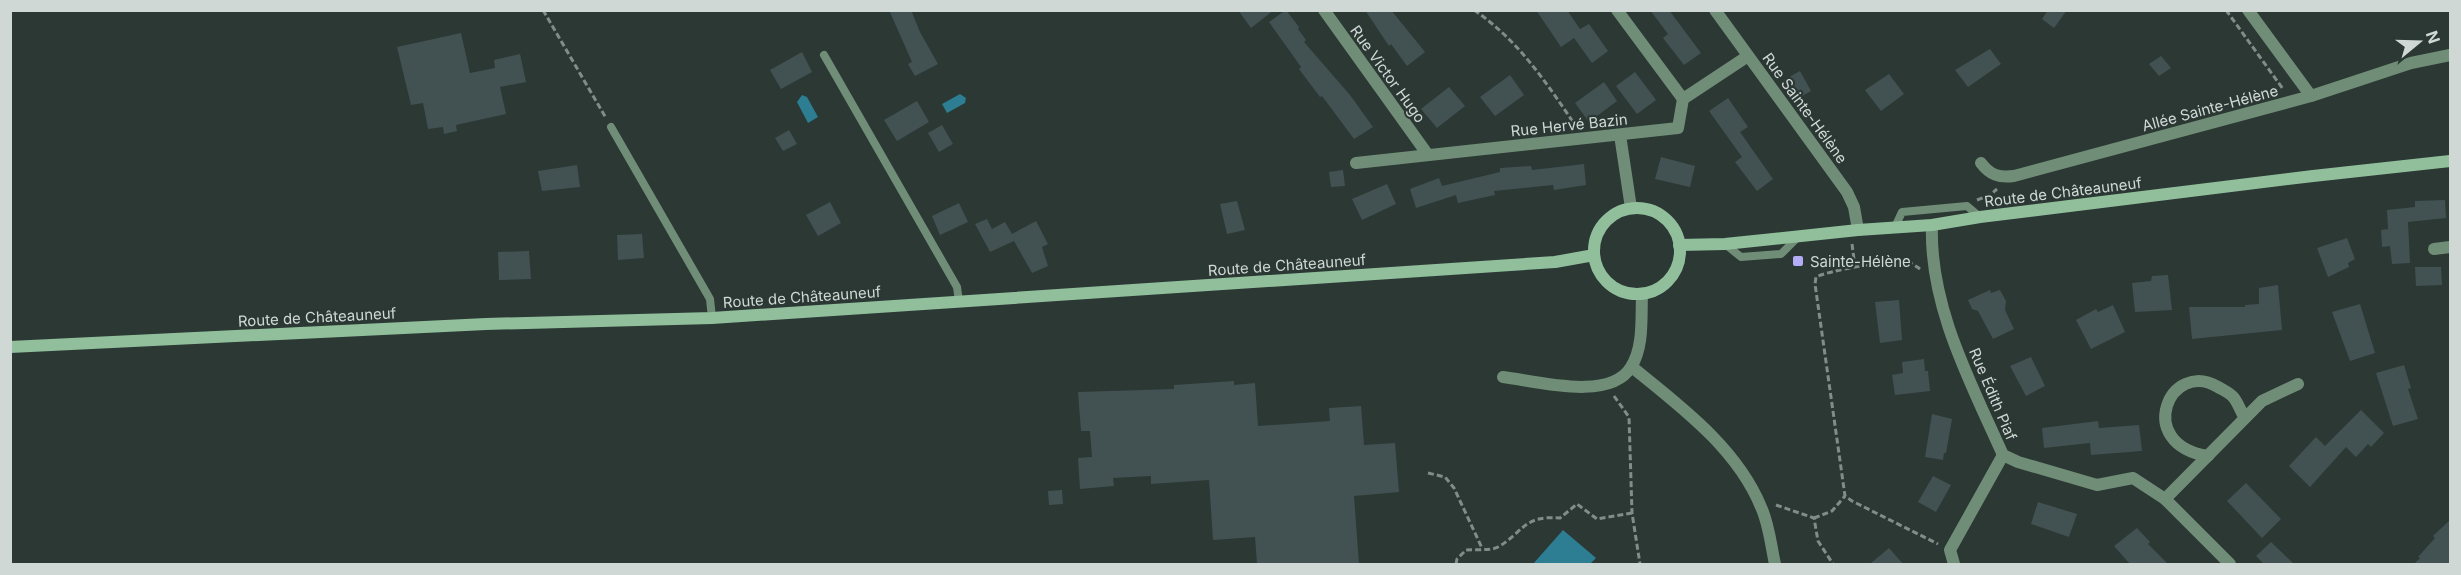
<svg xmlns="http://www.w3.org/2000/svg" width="2461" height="575" font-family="Inter,sans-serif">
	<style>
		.water { fill: #2d7d93 }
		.building { fill: #425152 }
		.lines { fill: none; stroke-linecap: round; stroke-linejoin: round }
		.path { stroke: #828c89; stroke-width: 3; stroke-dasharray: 6 3; stroke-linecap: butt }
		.service { stroke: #708d77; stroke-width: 8 }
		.minor { stroke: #708d77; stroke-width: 12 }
		.secondary { stroke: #91bf9c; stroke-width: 12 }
		.poi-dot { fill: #b5acf8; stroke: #2b3834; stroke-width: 2 }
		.labels { text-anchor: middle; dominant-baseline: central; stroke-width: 4.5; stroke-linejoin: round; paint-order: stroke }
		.street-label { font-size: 15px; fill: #d0d8d5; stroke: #2b3834 }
		.poi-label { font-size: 15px; fill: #d0d8d5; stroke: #2b3834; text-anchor: start }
	</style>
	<rect width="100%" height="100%" fill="#2b3834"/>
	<g class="water">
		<polygon points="960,94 966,98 965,103 947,113 942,104"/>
		<polygon points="802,95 807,97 818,117 808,123 797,102"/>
		<polygon points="1563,530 1596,558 1590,564 1533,564"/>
	</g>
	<g class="building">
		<polygon points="889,10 911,10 920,32 938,64 915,76 908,64 912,62"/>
		<polygon points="1238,10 1274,10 1251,28"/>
		<polygon points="1286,10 1299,27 1298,29 1306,40 1304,42 1350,95 1373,127 1354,139 1322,96 1320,97 1299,69 1301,67 1269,22"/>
		<polygon points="1365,10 1391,10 1425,52 1407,66 1391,44 1389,46"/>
		<polygon points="1536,10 1567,10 1580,29 1589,24 1608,51 1592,63 1574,38 1561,47"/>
		<polygon points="1650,10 1669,10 1701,53 1684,65 1663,38 1668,34"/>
		<polygon points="2048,10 2067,10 2054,28 2042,19"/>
		<polygon points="461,33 470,73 495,68 494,60 520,54 526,82 500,87 506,114 456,125 457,131 444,134 443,127 428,129 423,103 411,105 397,47"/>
		<polygon points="1990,49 2001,64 1968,87 1955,70"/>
		<polygon points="802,52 812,72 781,89 770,70"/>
		<polygon points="2161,56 2171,68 2159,76 2149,64"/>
		<polygon points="1800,71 1811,91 1794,101 1782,81"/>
		<polygon points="1635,72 1656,100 1637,114 1616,86"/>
		<polygon points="1889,74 1904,94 1881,111 1865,90"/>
		<polygon points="1510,75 1524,95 1495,116 1480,97"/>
		<polygon points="1604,82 1617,101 1589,122 1575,103"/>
		<polygon points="1449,87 1465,106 1437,128 1421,109"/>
		<polygon points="1728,98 1748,127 1740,132 1773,179 1757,191 1735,162 1742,157 1709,111"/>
		<polygon points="917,101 929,122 897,141 884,120"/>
		<polygon points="942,125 953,144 939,152 928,133"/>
		<polygon points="789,130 797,144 783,151 775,138"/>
		<polygon points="1661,157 1695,166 1690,187 1655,179"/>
		<polygon points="1584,164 1586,185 1554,190 1553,185 1494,191 1495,195 1458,203 1456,195 1416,208 1410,189 1439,178 1442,186 1500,172 1500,168 1531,166 1532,170"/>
		<polygon points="577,165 580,187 542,191 538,171"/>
		<polygon points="1343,170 1345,186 1331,187 1329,172"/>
		<polygon points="1387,184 1396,204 1362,220 1352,199"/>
		<polygon points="2445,200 2446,218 2408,222 2410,263 2392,264 2390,246 2382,247 2381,230 2388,229 2387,210 2415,207 2415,201"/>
		<polygon points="1237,201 1245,230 1227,234 1220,204"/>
		<polygon points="830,202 841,223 818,236 806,215"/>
		<polygon points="959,203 968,222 940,235 932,216"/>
		<polygon points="987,219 992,229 1005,222 1012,234 1036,221 1048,244 1042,247 1048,266 1032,273 1014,241 990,252 975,224"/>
		<polygon points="642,234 644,258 618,260 617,235"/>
		<polygon points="2347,238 2355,259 2348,263 2349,267 2328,277 2317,248"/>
		<polygon points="529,251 531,279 499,280 498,252"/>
		<polygon points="2415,267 2441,267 2442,285 2416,286"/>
		<polygon points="2168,275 2172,310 2135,312 2132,283 2151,281 2152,276"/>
		<polygon points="2278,285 2282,330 2192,339 2189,307 2245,307 2245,305 2259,304 2259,288"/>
		<polygon points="1990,290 1991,293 2000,290 2006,301 2005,310 2014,329 1993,339 1978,311 1972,309 1968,300"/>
		<polygon points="1899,300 1902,340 1880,343 1875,302"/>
		<polygon points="2360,304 2375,353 2350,361 2332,312"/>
		<polygon points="2113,305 2125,332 2091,349 2076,320 2096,309 2098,312"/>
		<polygon points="2031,357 2045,386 2026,396 2010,366"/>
		<polygon points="1924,359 1925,371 1928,371 1930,391 1895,395 1892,375 1903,373 1902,362"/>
		<polygon points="2404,365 2411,388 2408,389 2418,419 2393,426 2376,373"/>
		<polygon points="1234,381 1234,385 1255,383 1258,426 1330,421 1329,408 1361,406 1364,445 1395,443 1399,492 1354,496 1359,564 1257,564 1255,537 1213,540 1209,480 1151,484 1151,476 1113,478 1114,486 1080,489 1078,458 1092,457 1090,431 1081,431 1078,392 1174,389 1174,385"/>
		<polygon points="2361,410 2384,433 2371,447 2368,444 2356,457 2346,447 2310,487 2289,466 2316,437 2325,446"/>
		<polygon points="1932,414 1952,419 1946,453 1944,453 1943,460 1925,457"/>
		<polygon points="2098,421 2099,428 2139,425 2142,451 2091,455 2090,443 2044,448 2042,428"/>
		<polygon points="1933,476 1951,485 1936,512 1918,502"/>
		<polygon points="2246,483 2281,519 2262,538 2227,501"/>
		<polygon points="1062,490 1063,504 1049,505 1048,491"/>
		<polygon points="2038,502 2077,514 2069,537 2031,524"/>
		<polygon points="2451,519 2451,564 2414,564 2420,558 2418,557 2435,538 2433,536"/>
		<polygon points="2137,528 2150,542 2148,544 2168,564 2130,564 2114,546"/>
		<polygon points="2271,542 2294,564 2264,564 2256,556"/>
		<polygon points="1889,548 1903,564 1870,564"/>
	</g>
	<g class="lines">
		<g class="path">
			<polyline points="543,10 606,118"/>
			<path d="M 1474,10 C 1518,40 1546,82 1575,125"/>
			<polyline points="2226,10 2283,89"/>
			<polyline points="1977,200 1990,195 1997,189"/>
			<polyline points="1852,244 1855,267"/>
			<path d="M 1920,269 C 1917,267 1912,263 1908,262 C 1899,258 1826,271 1816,277 L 1815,284 L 1845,496 L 1852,501 L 1938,544"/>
			<polyline points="1614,396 1629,417 1632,513 1640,564"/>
			<polyline points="1428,473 1445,477 1454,488 1482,548"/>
			<polyline points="1776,505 1814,518 1818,541 1833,564"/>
			<polyline points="1814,518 1832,511 1845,496"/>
			<path d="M 1456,564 L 1457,559 L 1466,550 C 1474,549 1491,551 1498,547 C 1524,532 1523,515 1560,518 L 1577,504 L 1597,519 L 1632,513"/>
		</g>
		<g class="service">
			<polyline points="824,55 957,287 959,302"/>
			<polyline points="611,127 710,299 712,318"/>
			<polyline points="1895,227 1902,212 1967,206 1980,217"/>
			<polyline points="1725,244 1741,257 1781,254 1798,237"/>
		</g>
		<g class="minor">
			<polyline points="1324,10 1428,155"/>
			<polyline points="1617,10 1683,99"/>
			<polyline points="1715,10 1847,192 1854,207 1858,230"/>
			<polyline points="2248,10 2311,96"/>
			<polyline points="1620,135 1631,208"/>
			<polyline points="1356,163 1678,128 1683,99 1748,56"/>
			<path d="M 1981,163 C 1990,175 1999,178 2014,176 L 2311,96 L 2411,63 L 2450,55"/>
			<path d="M 1932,225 C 1929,306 1971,383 2003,455 L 2018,462 L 2097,485 L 2133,478 L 2165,499 L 2230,564"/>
			<polyline points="2434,249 2450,247"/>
			<path d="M 1632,367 C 1680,406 1737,448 1761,507 C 1769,524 1771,546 1775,564"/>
			<path d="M 1503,377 C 1536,381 1610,402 1631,367 C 1644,347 1641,317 1642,294"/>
			<path d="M 2208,456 C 2133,444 2170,358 2218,387 C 2223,390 2230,393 2234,398 C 2238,403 2241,412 2245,418"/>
			<polyline points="2165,499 2262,401 2298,384"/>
			<polyline points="1954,564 1950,550 2003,455"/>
		</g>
		<g class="secondary">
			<circle cx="1637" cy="251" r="43"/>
			<polyline points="1679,245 1725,244 1858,230 1932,225 1980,217 2313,176 2450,161"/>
			<polyline points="10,347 486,324 712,318 1555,262 1594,255"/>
		</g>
	</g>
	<rect class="poi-dot" x="1792" y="255" width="12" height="12" rx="3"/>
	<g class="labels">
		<g class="street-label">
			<text transform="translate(1388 74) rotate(54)">Rue Victor Hugo</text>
			<text transform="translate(1805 108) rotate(54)">Rue Sainte-Hélène</text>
			<text transform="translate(2210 108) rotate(-15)">Allée Sainte-Hélène</text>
			<text transform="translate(1569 125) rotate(-6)">Rue Hervé Bazin</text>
			<text transform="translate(2063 192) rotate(-7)">Route de Châteauneuf</text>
			<text transform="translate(1287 265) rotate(-4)">Route de Châteauneuf</text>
			<text transform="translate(802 297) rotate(-4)">Route de Châteauneuf</text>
			<text transform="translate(317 317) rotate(-3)">Route de Châteauneuf</text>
			<text transform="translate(1993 394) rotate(67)">Rue Édith Piaf</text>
		</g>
		<g class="poi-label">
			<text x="1810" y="261">Sainte-Hélène</text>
		</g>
	</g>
	<rect width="2461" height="575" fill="none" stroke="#d0d8d5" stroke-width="24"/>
	<g transform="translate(2419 42) rotate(71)" stroke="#2b3834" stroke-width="4.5" paint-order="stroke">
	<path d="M0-4.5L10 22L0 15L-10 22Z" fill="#d0d8d5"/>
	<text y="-9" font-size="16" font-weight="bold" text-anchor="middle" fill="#d0d8d5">N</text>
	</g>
</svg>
